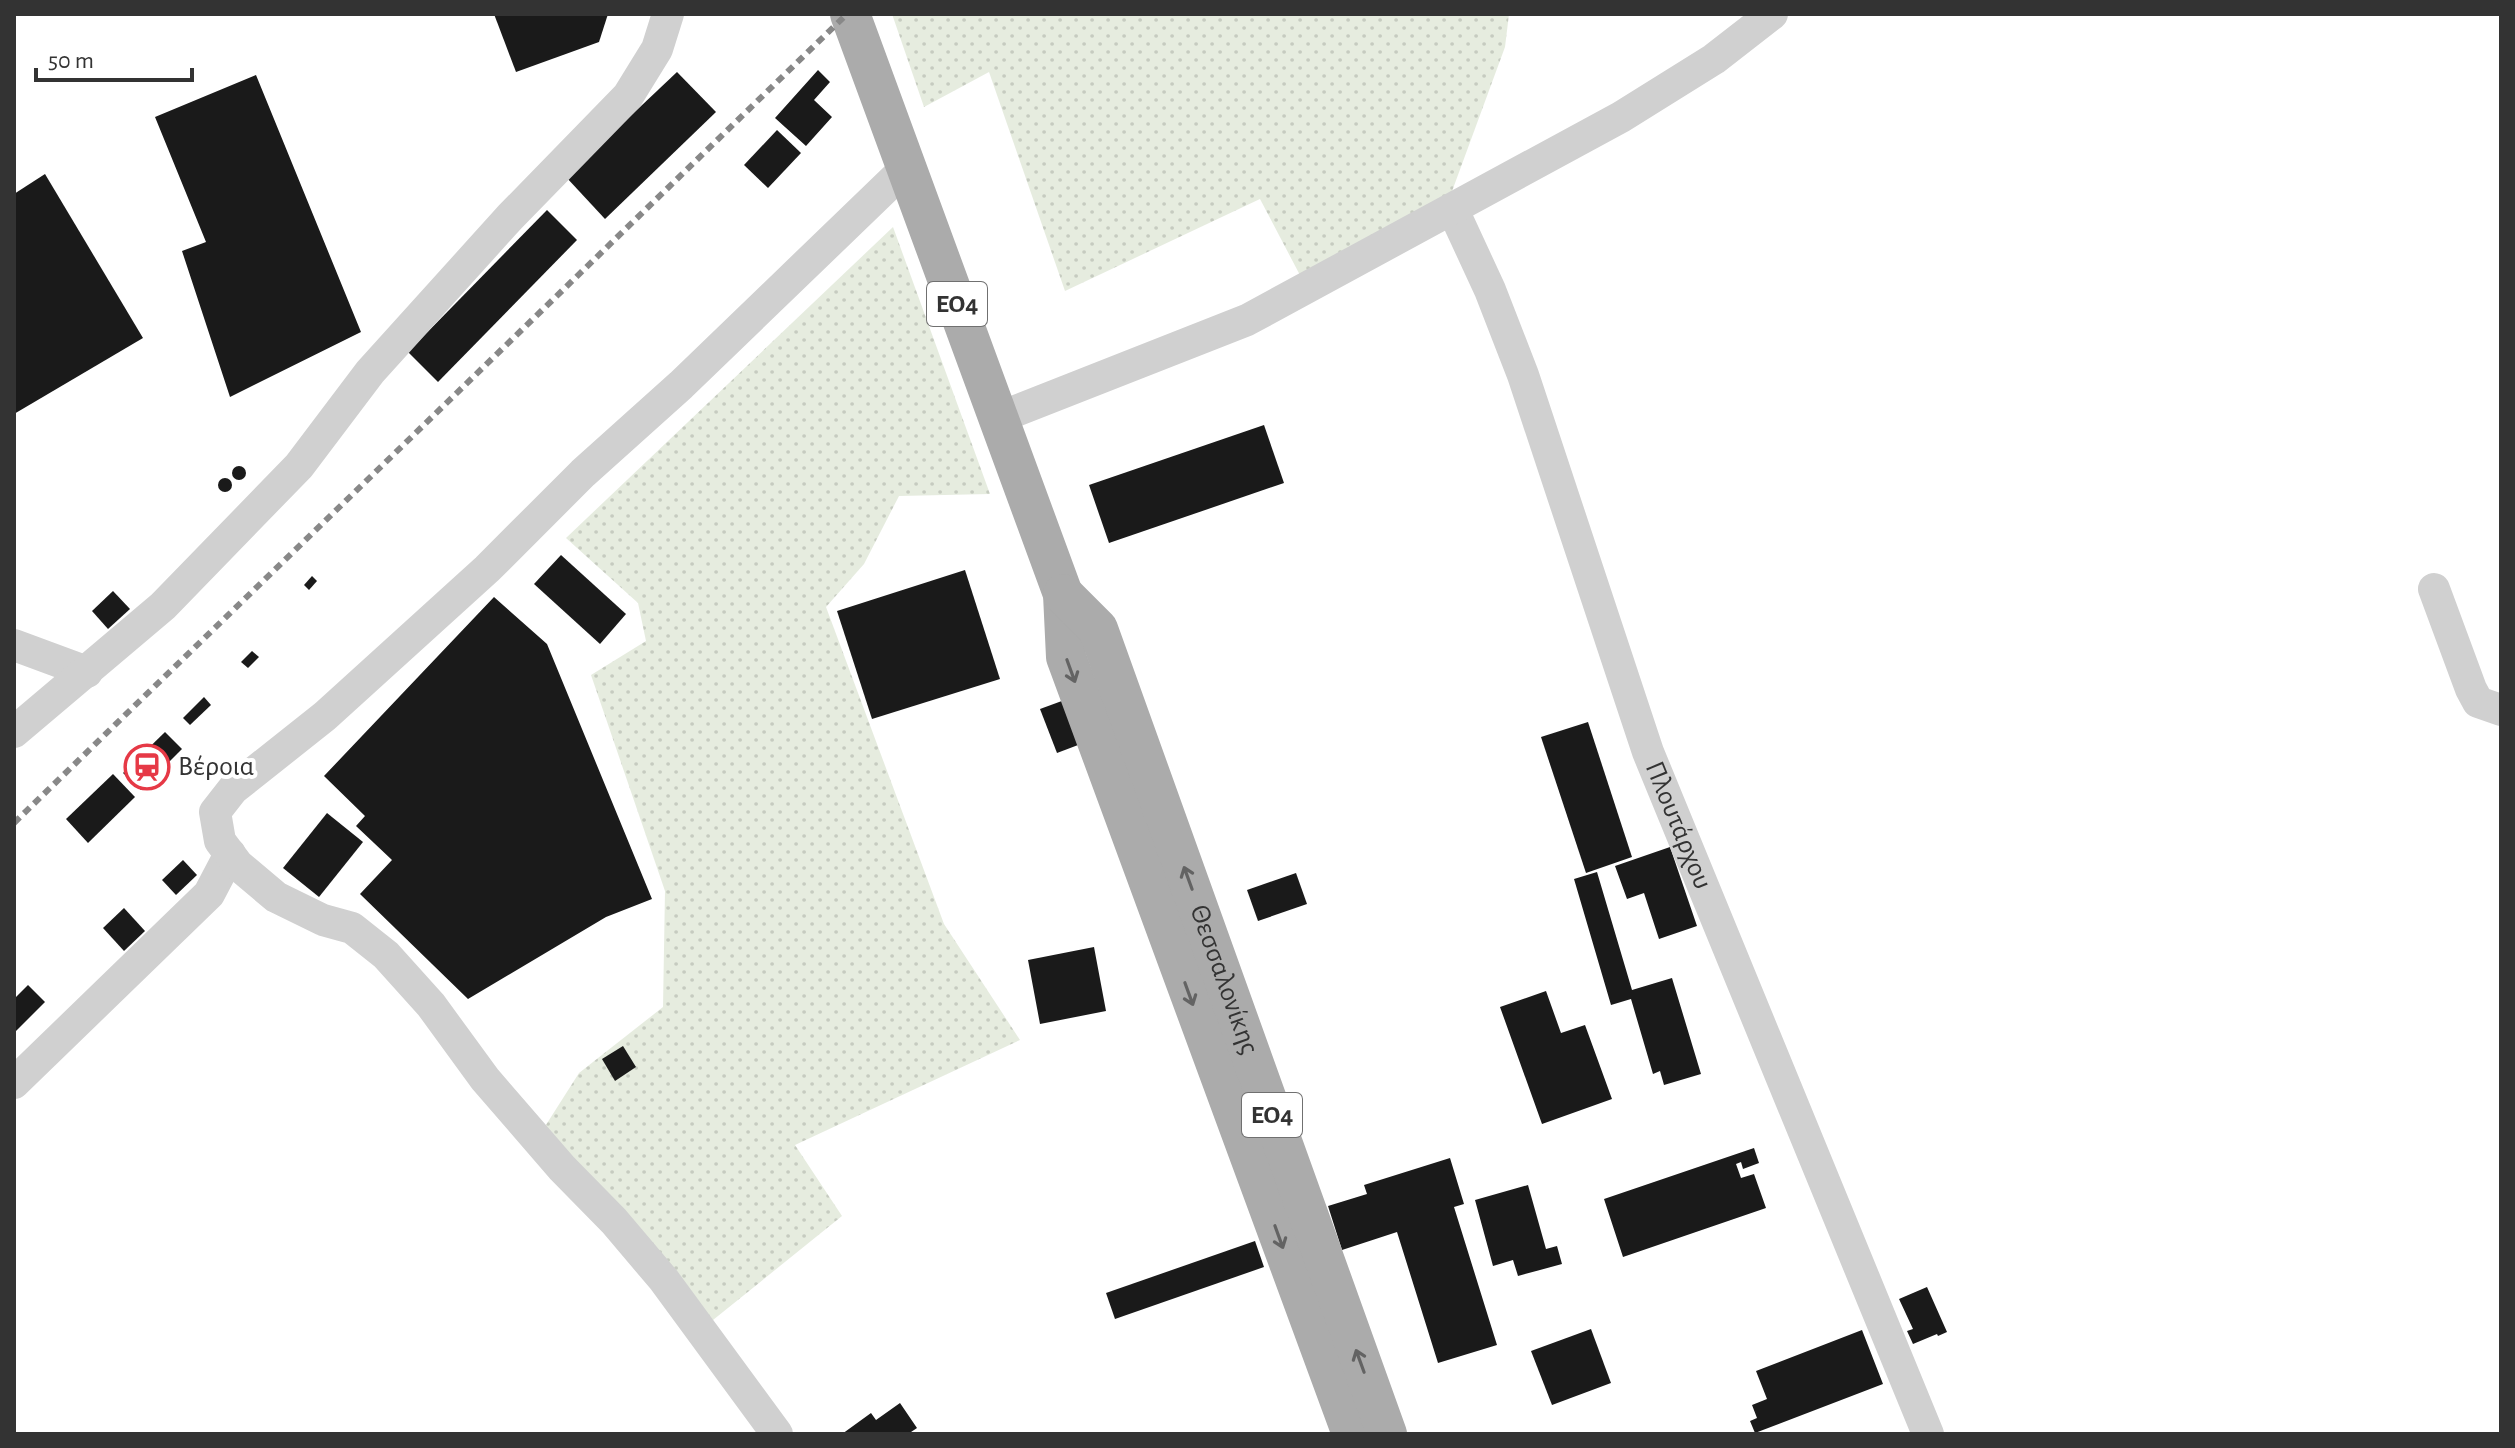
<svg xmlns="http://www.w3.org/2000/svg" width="2515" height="1448" font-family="'Alegreya Sans',sans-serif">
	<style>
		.grass { fill: url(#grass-dots) }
		.building { fill: #1a1a1a }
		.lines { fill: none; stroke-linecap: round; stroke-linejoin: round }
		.minor { stroke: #d0d0d0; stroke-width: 32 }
		.major { stroke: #ababab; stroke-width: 40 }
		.rail { stroke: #888; stroke-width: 6; stroke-dasharray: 8 6; stroke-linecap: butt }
		.oneway { stroke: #636363 }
		.labels { text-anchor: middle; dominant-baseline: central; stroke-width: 8; stroke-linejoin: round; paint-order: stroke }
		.shield { fill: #fff; stroke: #707070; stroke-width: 2 }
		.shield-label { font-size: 26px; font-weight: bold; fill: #333 }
		.poi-label { font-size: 28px; fill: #333; stroke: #fff; text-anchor: start }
		.street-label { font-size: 28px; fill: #333; stroke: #fff }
	</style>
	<defs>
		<pattern id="grass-dots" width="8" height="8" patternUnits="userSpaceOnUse" patternTransform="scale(2)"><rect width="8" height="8" fill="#e6ecdf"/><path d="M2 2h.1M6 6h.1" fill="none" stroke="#c6cbc0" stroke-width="1.8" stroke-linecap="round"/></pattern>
	</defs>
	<rect width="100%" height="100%" fill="#fff"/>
	<g class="grass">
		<polygon points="892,14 1509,14 1505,47 1451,194 1302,279 1260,199 1065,291 989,72 924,107"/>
		<polygon points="893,227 990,494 899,496 864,564 826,607 944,924 1020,1040 795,1145 842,1216 713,1320 544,1128 579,1073 663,1007 665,891 591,675 646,641 638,603 566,538"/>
	</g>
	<g class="building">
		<polygon points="494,14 608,14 599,42 516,72"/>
		<polygon points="818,70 830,82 814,100 832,117 806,146 775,118"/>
		<polygon points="677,72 716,112 605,219 566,177"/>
		<polygon points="256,75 361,332 230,397 182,251 206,242 155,117"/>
		<polygon points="777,130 801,153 768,188 744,165"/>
		<polygon points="45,174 143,338 14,414 14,194"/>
		<polygon points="547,210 577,240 438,382 408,352"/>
		<polygon points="1264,425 1284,483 1109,543 1089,485"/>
		<circle cx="239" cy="473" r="7"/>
		<circle cx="225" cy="485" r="7"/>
		<polygon points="561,555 626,614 600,644 534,584"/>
		<polygon points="965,570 1000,679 872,719 837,611"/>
		<polygon points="312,576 317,581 309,590 304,585"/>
		<polygon points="113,591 130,609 108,629 92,611"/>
		<polygon points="494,597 547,644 652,899 606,917 468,999 360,894 392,860 356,826 365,816 324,776"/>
		<polygon points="252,651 259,657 248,668 241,662"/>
		<polygon points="204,697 211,705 190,725 183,718"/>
		<polygon points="1070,698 1086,742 1057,753 1040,709"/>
		<polygon points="1588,722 1632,857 1586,873 1541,737"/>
		<polygon points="165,732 182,749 141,790 123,773"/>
		<polygon points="113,774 135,797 88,843 66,819"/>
		<polygon points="327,813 363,842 319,897 283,868"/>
		<polygon points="1670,847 1697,926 1659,939 1644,893 1627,899 1615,866"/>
		<polygon points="183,860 197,875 176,895 162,880"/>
		<polygon points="1597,872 1632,990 1672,978 1701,1074 1664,1085 1660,1071 1653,1074 1631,999 1611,1005 1574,879"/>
		<polygon points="1296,873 1307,904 1258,921 1247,890"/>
		<polygon points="124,908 145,931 124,951 103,928"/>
		<polygon points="1094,947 1106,1011 1040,1024 1028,960"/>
		<polygon points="28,985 45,1002 14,1033 14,999"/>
		<polygon points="1546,991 1561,1033 1585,1025 1612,1099 1542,1124 1500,1007"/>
		<polygon points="623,1046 636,1067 615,1081 602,1059"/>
		<polygon points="1754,1148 1759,1163 1743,1169 1741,1162 1736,1164 1741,1178 1754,1174 1766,1208 1623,1257 1604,1199"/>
		<polygon points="1450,1158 1464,1204 1454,1207 1497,1345 1438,1363 1397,1232 1342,1250 1328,1206 1367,1194 1364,1185"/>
		<polygon points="1528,1185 1546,1249 1557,1246 1562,1264 1518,1276 1513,1260 1493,1266 1475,1200"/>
		<polygon points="1255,1241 1264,1267 1115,1319 1106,1293"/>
		<polygon points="1927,1287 1947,1332 1938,1336 1937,1334 1913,1344 1907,1331 1913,1329 1899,1299"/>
		<polygon points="1591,1329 1611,1383 1552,1405 1531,1351"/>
		<polygon points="1862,1330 1883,1384 1755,1433 1750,1421 1757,1418 1752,1405 1767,1399 1756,1371"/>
		<polygon points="900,1403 917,1428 908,1434 842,1434 871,1413 876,1420"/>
	</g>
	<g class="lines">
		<g class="minor">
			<path id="s1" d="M 1453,210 L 1490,290 L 1523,375 L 1648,752 L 1928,1434"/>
			<polyline points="998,418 1247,320 1621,117 1714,59 1772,14"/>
			<polyline points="2434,589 2471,689 2478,702 2501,710"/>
			<polyline points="14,645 87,672"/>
			<polyline points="14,732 163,606 299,466 370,372 510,217 628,96 657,49 668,14"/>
			<polyline points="14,1083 209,894 230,854"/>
			<polyline points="777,1434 664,1280 614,1221 562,1168 485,1079 431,1005 386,955 352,928 323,920 276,897 238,865 220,841 215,812 233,789 325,716 487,569 583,473 681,385 907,167"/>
		</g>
		<g class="major">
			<polyline points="850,14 1063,594 1066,657 1352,1434"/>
			<path id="s2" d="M 1063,594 L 1098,629 L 1387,1434"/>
		</g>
		<polyline class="rail" points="14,823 847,14"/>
	</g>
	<defs><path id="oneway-shaft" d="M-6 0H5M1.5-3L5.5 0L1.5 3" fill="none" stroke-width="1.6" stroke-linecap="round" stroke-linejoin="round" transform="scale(2)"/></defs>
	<g class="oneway">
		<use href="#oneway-shaft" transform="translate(1071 671) rotate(70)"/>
		<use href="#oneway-shaft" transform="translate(1188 878) rotate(-110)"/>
		<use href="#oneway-shaft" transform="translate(1189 994) rotate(70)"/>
		<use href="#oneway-shaft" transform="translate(1279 1237) rotate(70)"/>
		<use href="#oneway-shaft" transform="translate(1360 1361) rotate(-110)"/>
	</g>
	<defs>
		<g id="station-ring" transform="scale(2.3)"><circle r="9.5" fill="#fff" stroke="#e63946" stroke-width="1.5"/><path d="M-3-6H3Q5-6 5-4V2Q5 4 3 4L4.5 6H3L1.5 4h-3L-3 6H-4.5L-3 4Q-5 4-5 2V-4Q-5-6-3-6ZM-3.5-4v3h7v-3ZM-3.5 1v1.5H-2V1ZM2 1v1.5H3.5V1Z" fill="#e63946"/></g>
	</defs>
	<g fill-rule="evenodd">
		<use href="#station-ring" x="147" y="767"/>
	</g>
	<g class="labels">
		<g class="shield">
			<rect x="927" y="282" width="60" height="44" rx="6"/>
			<rect x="1242" y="1093" width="60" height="44" rx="6"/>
		</g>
		<g class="shield-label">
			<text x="957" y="304">ΕΟ4</text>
			<text x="1272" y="1115">ΕΟ4</text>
		</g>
		<g class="poi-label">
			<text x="178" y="767">Βέροια</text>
		</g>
		<g class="street-label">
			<text stroke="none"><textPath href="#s1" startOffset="656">Πλουτάρχου</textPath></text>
			<text stroke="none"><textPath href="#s2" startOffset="422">Θεσσαλονίκης</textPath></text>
		</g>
	</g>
	<rect width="2515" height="1448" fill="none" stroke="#333333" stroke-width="32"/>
	<path d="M36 68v12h156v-12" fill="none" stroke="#333333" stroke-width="4"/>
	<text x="48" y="68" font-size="24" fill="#333333" stroke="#ffffff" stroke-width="6" paint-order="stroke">50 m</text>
</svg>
